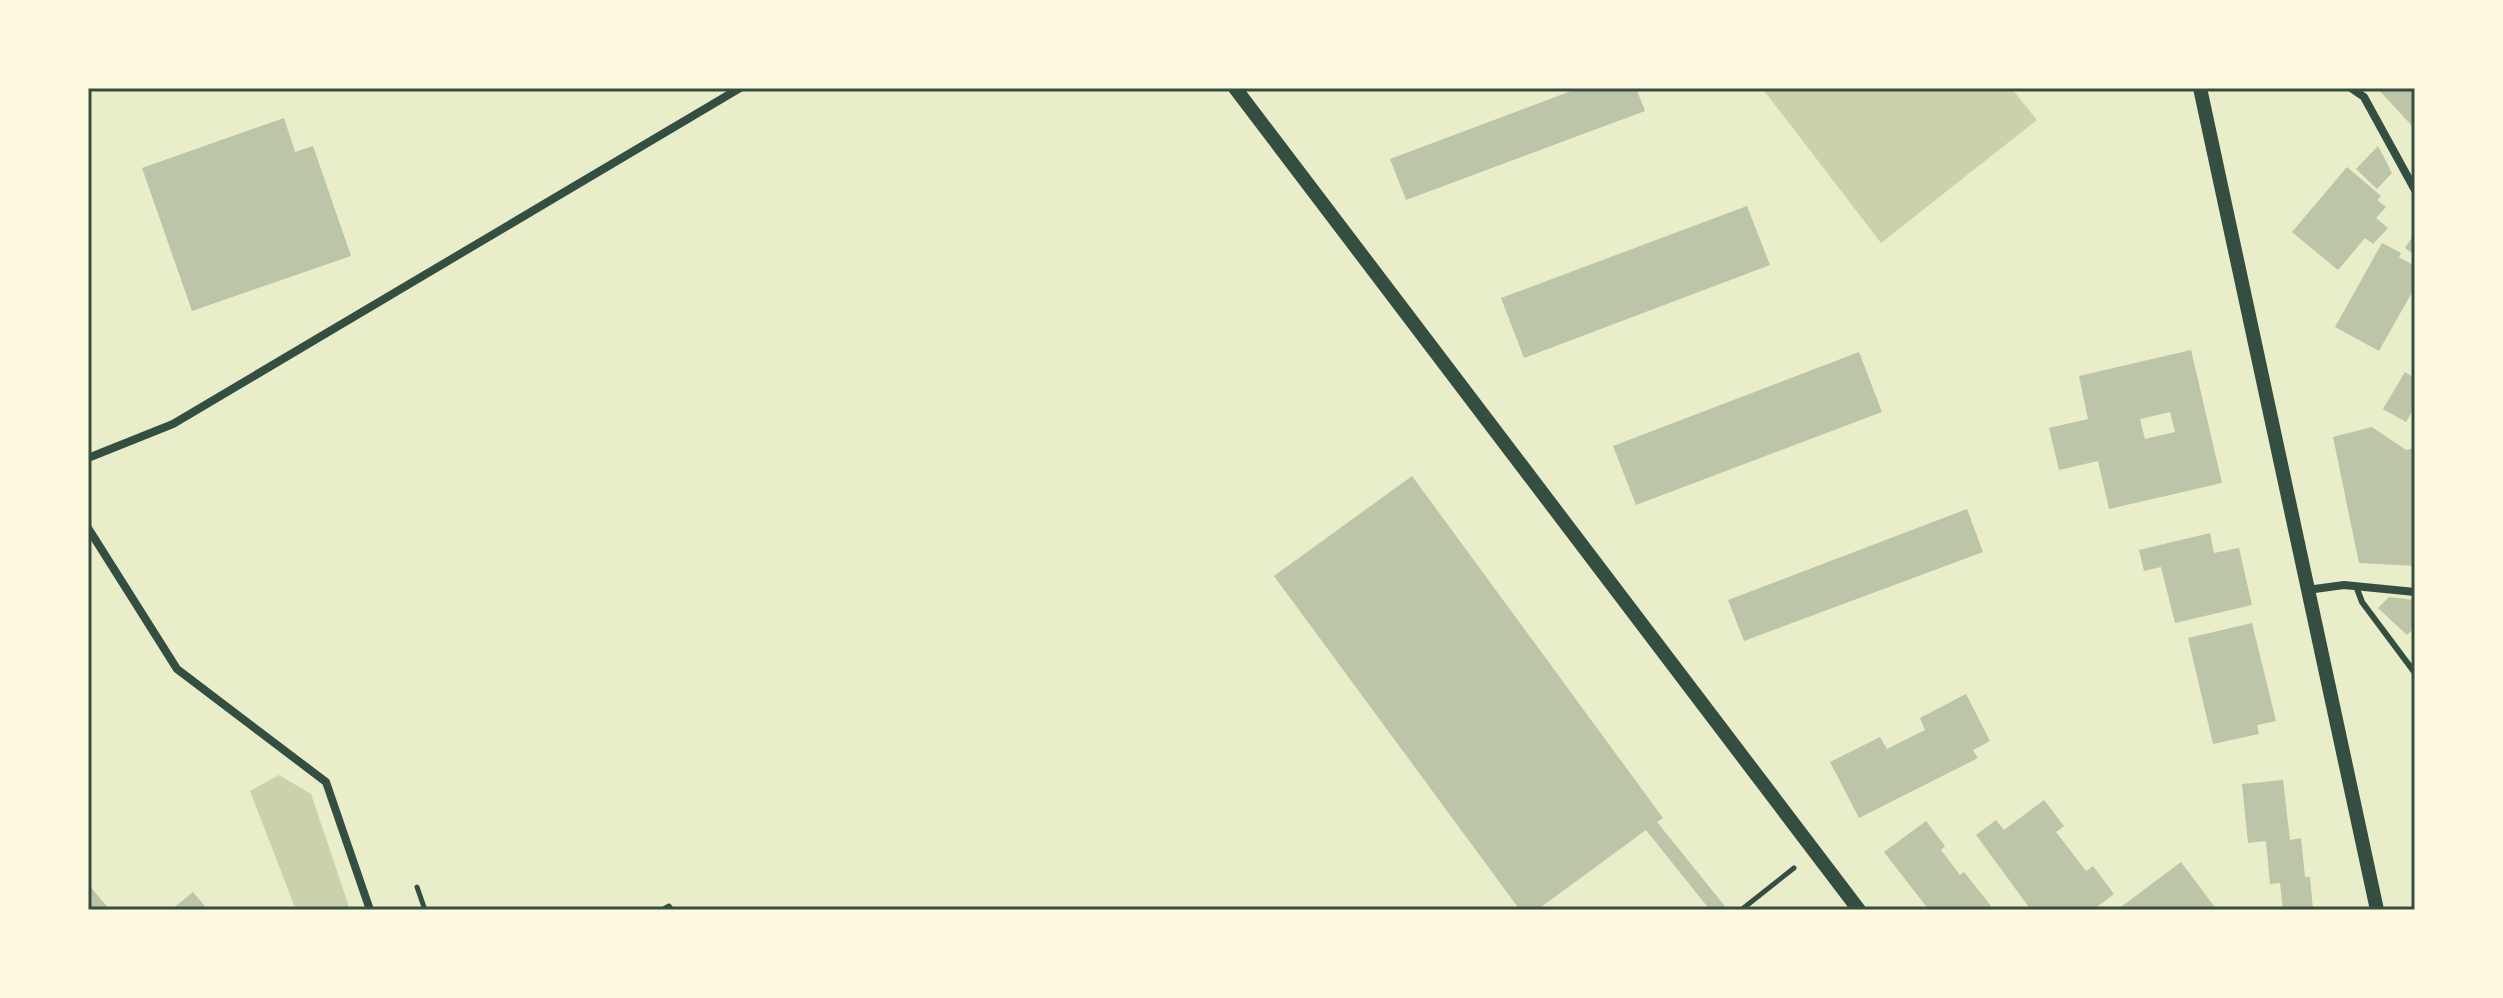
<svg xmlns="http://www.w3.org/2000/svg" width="2503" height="998" font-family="Merriweather,serif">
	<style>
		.green { fill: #cad2ad }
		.building { fill: #bcc5a7; fill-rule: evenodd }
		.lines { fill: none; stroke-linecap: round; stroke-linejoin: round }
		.path { stroke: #344e41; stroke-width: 5 }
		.service { stroke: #344e41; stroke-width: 6 }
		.minor { stroke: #344e41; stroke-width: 8 }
		.tertiary { stroke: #344e41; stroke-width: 14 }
		.neatline { fill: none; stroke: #344e41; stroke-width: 3 }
	</style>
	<rect width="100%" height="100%" fill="#e9edc9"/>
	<g class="green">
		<polygon points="1762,88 2011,88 2037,120 1881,243"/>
		<polygon points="279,775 311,794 350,910 296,910 250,791"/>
	</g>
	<g class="building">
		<polygon points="1579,88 1636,88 1645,111 1406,200 1390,159"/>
		<polygon points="2377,88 2415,88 2415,129"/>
		<polygon points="284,118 295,152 313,146 351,256 192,311 142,168"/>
		<polygon points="2378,146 2392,173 2377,189 2356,169"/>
		<polygon points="2347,167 2381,196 2377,200 2386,207 2376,218 2388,228 2373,244 2365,238 2338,270 2292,232"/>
		<polygon points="1747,206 1770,265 1524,358 1501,298"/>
		<polygon points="2415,233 2415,255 2405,248"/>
		<polygon points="2382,243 2401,253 2399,257 2415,266 2415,287 2379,351 2335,327"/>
		<path d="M 2191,350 L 2222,483 L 2109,509 L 2098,461 L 2059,470 L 2049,428 L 2088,419 L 2079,376 ZM 2170,412 L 2175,432 L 2145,439 L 2140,419 Z"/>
		<polygon points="1859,352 1882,412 1636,505 1613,446"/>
		<polygon points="2405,372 2415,378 2415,406 2406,422 2383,409"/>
		<polygon points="2372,427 2406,450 2415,448 2415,566 2359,563 2333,437"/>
		<polygon points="1412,476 1663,818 1657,822 1728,910 1710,910 1646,830 1537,910 1520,910 1274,576"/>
		<polygon points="1967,509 1983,552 1744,641 1728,600"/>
		<polygon points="2210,533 2214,553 2239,548 2252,605 2175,623 2161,567 2144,571 2139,550"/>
		<polygon points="2389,597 2415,600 2415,627 2407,635 2378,608"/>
		<polygon points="2252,623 2276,721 2257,725 2259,734 2213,744 2188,638"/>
		<polygon points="1966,694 1990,741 1973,750 1978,758 1859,818 1830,762 1880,737 1887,749 1925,730 1920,718"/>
		<polygon points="2283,780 2290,840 2301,838 2305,877 2310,877 2313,910 2283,910 2280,883 2270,884 2266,841 2248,843 2242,784"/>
		<polygon points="2044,800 2064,826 2056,832 2086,871 2093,866 2114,894 2093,910 2031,910 1976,835 1996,820 2004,830"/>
		<polygon points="1926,821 1945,846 1941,850 1960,875 1964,872 1991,906 1985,910 1929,910 1884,852"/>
		<polygon points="2181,862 2217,910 2117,910"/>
		<polygon points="88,884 110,910 88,910"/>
		<polygon points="193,892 208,910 171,910"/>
	</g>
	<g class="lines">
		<g class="path">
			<polyline points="417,887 425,910"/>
			<polyline points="662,910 669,906 672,910"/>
			<polyline points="1741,910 1794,868"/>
		</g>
		<polyline class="service" points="2356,586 2362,602 2415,673"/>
		<g class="minor">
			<polyline points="2351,88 2364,97 2415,190"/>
			<polyline points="88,458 173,424 740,88"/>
			<polyline points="88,528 177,669 326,782 370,910"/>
			<polyline points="2307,590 2344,585 2415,592"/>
		</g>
		<g class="tertiary">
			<polyline points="1235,88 1859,910"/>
			<polyline points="2200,88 2377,910"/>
		</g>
	</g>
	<rect width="2503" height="998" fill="none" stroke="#fefae0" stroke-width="180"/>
	<rect x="90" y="90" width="2323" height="818" class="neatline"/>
</svg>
